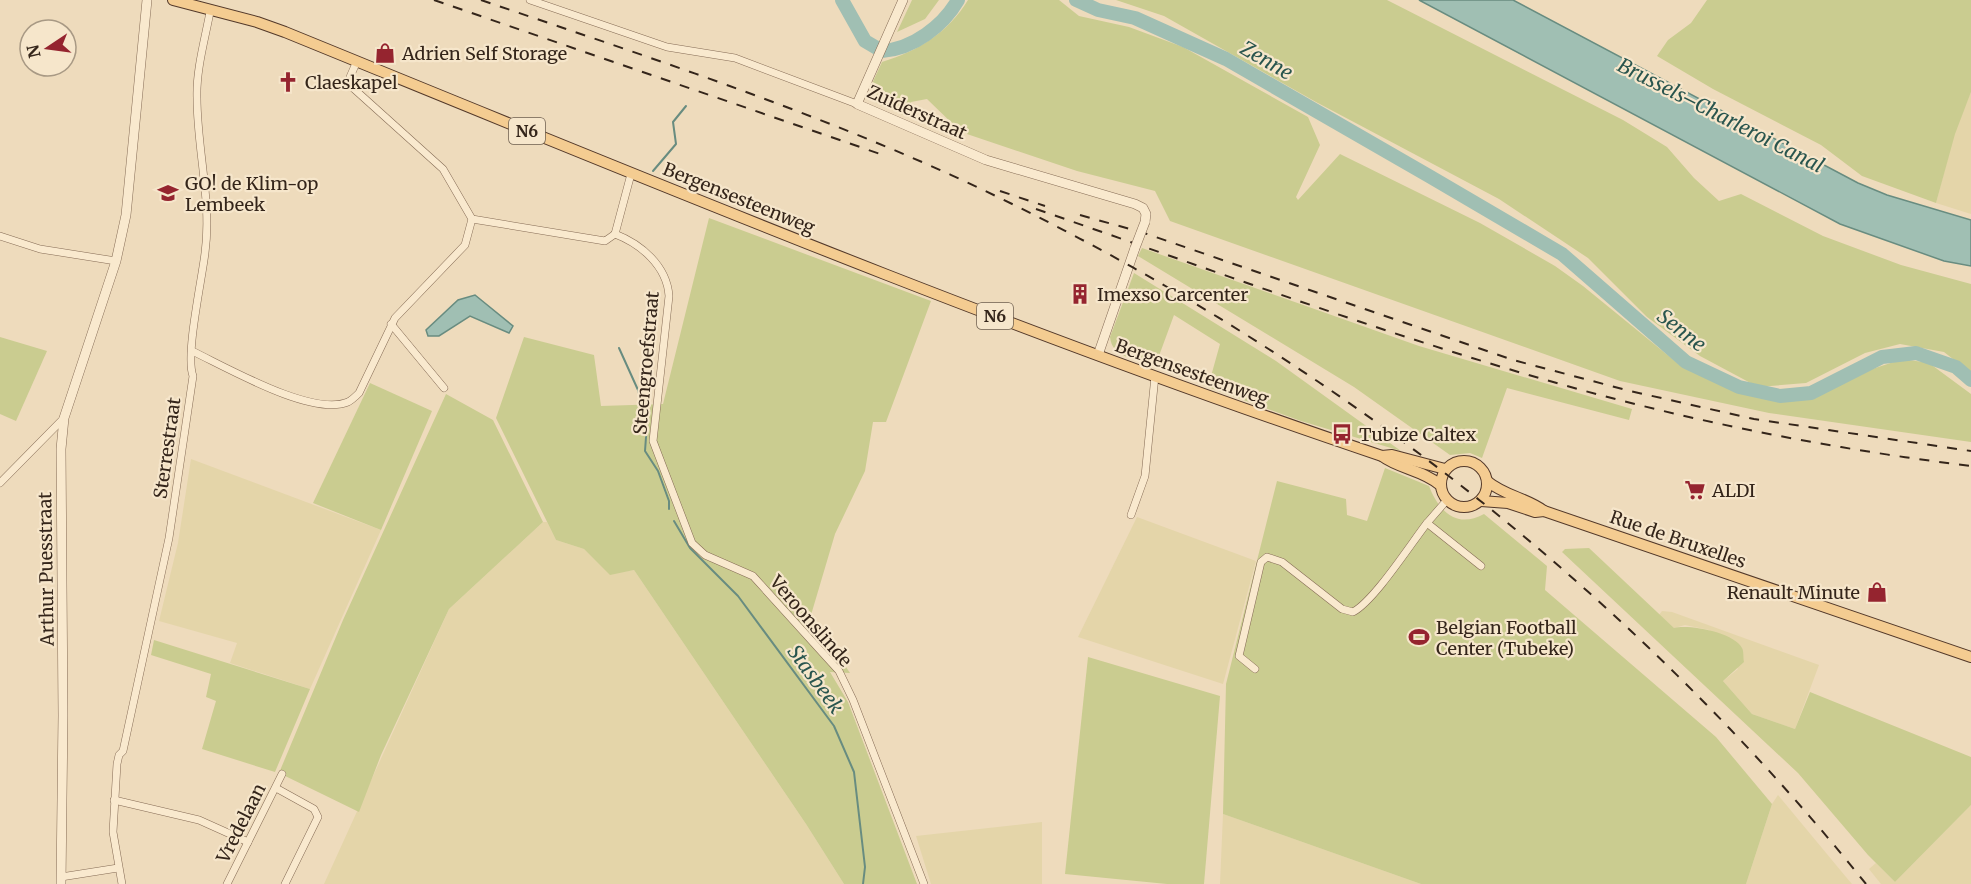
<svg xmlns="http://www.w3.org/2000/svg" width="1971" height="884" font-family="Merriweather,serif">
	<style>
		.farmland { fill: #e4d5a9 }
		.green { fill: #cacc90 }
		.water { fill: #a0bfb3; stroke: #688c80; stroke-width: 1.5 }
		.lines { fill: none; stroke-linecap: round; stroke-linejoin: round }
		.stream { stroke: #688c80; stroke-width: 2 }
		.river { stroke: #a0bfb3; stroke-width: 14 }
		.minor-casing { stroke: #856b55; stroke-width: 8 }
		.tertiary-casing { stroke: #856b55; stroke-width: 10 }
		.primary-casing { stroke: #53392a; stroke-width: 12 }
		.minor { stroke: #f9e9ce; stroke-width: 7 }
		.tertiary { stroke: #f9e9ce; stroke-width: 9 }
		.primary { stroke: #f4cc91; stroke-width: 10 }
		.rail { stroke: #34251a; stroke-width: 2; stroke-dasharray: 10 10; stroke-linecap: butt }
		.tertiary-bridge-casing { stroke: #856b55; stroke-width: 10; stroke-linecap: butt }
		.tertiary-bridge { stroke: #f9e9ce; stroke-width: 9 }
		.labels { text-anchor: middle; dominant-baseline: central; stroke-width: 4.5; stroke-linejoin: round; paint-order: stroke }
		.shield { fill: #f6e6cb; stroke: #6e5f4f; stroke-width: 1.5 }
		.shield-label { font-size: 16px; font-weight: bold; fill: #34251a }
		.poi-label { font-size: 18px; fill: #34251a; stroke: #f6e6cb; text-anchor: start }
		.street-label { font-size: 18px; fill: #34251a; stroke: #f6e6cb }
		.water-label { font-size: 20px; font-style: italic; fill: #29554e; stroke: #f6e6cb }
	</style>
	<rect width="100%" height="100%" fill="#eedbbc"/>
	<g class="farmland">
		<polygon points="1971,92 1971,214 1936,203 1955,131"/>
		<polygon points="191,459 381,530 310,689 230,663 237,643 159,621 178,543"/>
		<polygon points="1137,517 1256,561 1223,684 1078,637"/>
		<polygon points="543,522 547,522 556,540 584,549 610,574 634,570 806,824 844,884 324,884 449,609"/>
		<polygon points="1662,611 1672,612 1819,665 1795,729 1752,714 1723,681 1738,669 1709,630 1685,625 1674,628 1659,615"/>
		<polygon points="1778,795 1846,877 1852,884 1746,884 1772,804"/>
		<polygon points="1971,805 1971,884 1881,884 1869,869 1876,863 1895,882"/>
		<polygon points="1223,814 1421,884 1220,884"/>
		<polygon points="1042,822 1042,884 931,884 916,836"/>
	</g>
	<g class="green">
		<polygon points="912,0 939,0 925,19 897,32"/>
		<path d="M 968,0 L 1059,0 L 1079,16 L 1129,27 L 1183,47 L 1308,117 L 1320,145 L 1296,197 L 1298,200 L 1340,154 L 1480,223 L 1555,266 L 1583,286 L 1681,366 L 1735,389 L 1785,402 L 1813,398 L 1866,371 L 1903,359 L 1929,363 L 1971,394 L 1971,442 L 1769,413 L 1620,381 L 1170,221 L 1155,191 L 1077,171 L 961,132 L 927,99 L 911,102 L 912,119 L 874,102 L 870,88 L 882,62 C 918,51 948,33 968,0 Z"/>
		<polygon points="1116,0 1387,0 1623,120 1667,147 1694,178 1719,201 1741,194 1823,236 1901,265 1971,284 1971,373 1944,352 1900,344 1865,353 1806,383 1758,387 1700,356 1647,317 1588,258 1499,199 1316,102 1164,16"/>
		<polygon points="1707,0 1971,0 1971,92 1955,134 1936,203 1862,176 1821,145 1713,89 1657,56 1668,40 1691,23"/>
		<polygon points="709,218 931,301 886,422 873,422 865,471 835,534 811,615 850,673 830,672 848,702 917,884 844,884 806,824 634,570 610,575 584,549 556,540 496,418 524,337 594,355 601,406 663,404"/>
		<polygon points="1142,248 1419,346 1632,409 1629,420 1507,388 1482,458 1470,453 1450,455 1354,387 1138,256"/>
		<path d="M 1134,273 L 1276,361 L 1401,451 L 1301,421 L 1208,387 L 1220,344 L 1174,315 L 1156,364 C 1138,359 1112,359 1110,337 Z"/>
		<polygon points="0,337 47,351 16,421 0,414"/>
		<polygon points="370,383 432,411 381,530 313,503"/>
		<polygon points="446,394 493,420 543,522 449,609 381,755 359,812 279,773 343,620"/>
		<path d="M 1385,468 L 1429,486 C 1439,512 1457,529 1484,514 L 1547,566 L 1545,590 L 1716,737 L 1772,804 L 1746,884 L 1421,884 L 1223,814 L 1226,684 L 1277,481 L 1346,499 L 1347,515 L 1367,521 Z"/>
		<path d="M 1589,548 L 1674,628 C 1688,624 1734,632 1742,648 C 1744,651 1743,658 1744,662 L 1723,681 L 1752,714 L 1795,729 L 1810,692 L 1971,757 L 1971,805 L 1895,882 L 1868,855 L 1798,773 L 1562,552 L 1565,549 Z"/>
		<polygon points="154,640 310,689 275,772 202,749 216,701 206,697 211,674 151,655"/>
		<polygon points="1088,657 1220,696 1204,884 1167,884 1065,874"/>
	</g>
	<g class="water">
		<polygon points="1419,0 1513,0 1858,183 1887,195 1971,220 1971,266 1944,261 1840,224"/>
		<polygon points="475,295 513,326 509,333 470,316 439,336 428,336 426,330 458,300"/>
	</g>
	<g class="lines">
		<g class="stream">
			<polyline points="653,171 676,144 673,122 686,106"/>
			<polyline points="619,348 638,390 647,423 645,451 658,471 669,501 669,509"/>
			<polyline points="674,521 690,548 738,596 834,726 854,772 865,867 863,884"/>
		</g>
		<g class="river">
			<path d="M 842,0 L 865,41 L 882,51 C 913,49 943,26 958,0"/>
			<polyline points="1076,0 1098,10 1135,18 1226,59 1429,176 1562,254 1686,362 1739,387 1780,396 1811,393 1882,357 1916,353 1956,367 1971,380"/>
		</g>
		<g class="minor-casing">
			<g id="minor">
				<polyline points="530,0 667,47 735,58 857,104"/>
				<polyline points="357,61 350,77 353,88 443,169 472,219 605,241 615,234"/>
				<path d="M 615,234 C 641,244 667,266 669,296 L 653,441 L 692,543 L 705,555 L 753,576 L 839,671 L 853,700 L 924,884"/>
				<polyline points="615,234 631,174"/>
				<polyline points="0,236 40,249 116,261"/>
				<polyline points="391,324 444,388"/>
				<path d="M 192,351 C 226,367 312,417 348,402 C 352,400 356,396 359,393 L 395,318 L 465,245 L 472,219"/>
				<polyline points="0,483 64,418"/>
				<polyline points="1447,500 1427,523 1481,566"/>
				<polyline points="1131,515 1145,476 1155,376"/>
				<path d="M 1255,669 L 1239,656 L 1261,562 L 1267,557 L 1282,562 L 1342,609 L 1353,612 C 1374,601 1410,545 1427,523"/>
				<polyline points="276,788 314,809 318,817 285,884"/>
				<polyline points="114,800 199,820 248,842"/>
				<polyline points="61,877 118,868"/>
				<path d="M 122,884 L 113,832 L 117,764 L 119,755 L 123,751 L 169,538 L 193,376 C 185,356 202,279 205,253 C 212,202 197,149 197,98 C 196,70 205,39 210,12"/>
				<polyline points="227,884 282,774"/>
			</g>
		</g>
		<g class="tertiary-casing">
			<g id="tertiary">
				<polyline points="903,0 857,104 986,160 1135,204 1143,208 1146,214 1145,222"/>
				<polyline points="1098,355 1135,248"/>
				<polyline points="61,884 63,715 61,449 64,418 116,261 126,215 147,0"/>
			</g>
		</g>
		<g class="primary-casing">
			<g id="primary">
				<path d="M 173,0 L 257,22 L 285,32 C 648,180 1010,331 1382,456 C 1399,469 1423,470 1440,485"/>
				<polyline points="1382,456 1392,455 1445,469"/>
				<circle cx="1464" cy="484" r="23"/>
				<path d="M 1487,481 C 1505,496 1527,498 1544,511 L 1971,657"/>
				<polyline points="1481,501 1508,503 1535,512 1544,511"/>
			</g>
		</g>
		<use href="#minor" class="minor"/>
		<use href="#tertiary" class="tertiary"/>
		<use href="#primary" class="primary"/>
		<g class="rail">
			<polyline points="434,0 886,156"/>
			<path d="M 481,0 C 642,55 805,108 960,179 C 1310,342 1624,583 1866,884"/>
			<polyline points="1000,191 1045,206"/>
			<path d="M 1036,209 C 1210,269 1383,334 1560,384 C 1694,422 1832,449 1971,466"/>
			<polyline points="1080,215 1144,233 1513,360 1630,391 1754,419 1971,451"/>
		</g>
		<g class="tertiary-bridge-casing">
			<polyline id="tertiary-bridge" points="1135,248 1145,222"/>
		</g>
		<use href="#tertiary-bridge" class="tertiary-bridge"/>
	</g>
	<defs>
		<g id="shop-bare" transform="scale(1.62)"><path d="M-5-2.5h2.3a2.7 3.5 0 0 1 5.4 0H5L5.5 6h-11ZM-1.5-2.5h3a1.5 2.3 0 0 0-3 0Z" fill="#95242f" stroke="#f6e6cb" stroke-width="2.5" paint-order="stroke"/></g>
		<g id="church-bare" transform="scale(1.62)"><path d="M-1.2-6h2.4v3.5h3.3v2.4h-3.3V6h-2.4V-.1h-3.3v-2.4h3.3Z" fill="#95242f" stroke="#f6e6cb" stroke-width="2.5" paint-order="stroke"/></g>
		<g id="school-bare" transform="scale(1.62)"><path d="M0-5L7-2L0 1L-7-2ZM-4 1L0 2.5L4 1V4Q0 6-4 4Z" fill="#95242f" stroke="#f6e6cb" stroke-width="2.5" paint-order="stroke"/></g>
		<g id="building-bare" transform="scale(1.62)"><path d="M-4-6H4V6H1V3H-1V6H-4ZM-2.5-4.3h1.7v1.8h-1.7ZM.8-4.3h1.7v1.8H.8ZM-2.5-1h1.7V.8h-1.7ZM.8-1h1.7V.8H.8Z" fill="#95242f" stroke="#f6e6cb" stroke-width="2.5" paint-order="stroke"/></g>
		<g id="bus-bare" transform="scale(1.62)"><path d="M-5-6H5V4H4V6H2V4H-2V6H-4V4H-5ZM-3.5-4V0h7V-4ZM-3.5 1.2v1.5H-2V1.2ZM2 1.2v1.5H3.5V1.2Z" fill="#95242f" stroke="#f6e6cb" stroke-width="2.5" paint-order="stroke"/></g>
		<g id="supermarket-bare" transform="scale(1.62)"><path d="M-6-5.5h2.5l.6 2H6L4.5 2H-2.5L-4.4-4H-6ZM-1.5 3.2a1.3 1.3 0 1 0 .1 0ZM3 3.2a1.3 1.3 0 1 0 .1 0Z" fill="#95242f" stroke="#f6e6cb" stroke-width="2.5" paint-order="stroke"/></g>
		<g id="stadium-bare" transform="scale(1.62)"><path d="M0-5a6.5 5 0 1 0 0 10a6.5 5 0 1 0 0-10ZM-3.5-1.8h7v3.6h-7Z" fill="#95242f" stroke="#f6e6cb" stroke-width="2.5" paint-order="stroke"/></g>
	</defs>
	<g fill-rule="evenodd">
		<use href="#shop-bare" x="385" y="53"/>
		<use href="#church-bare" x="288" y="82"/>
		<use href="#school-bare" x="168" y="193"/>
		<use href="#building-bare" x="1080" y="294"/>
		<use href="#bus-bare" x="1342" y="434"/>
		<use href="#supermarket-bare" x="1695" y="490"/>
		<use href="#shop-bare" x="1877" y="592"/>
		<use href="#stadium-bare" x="1419" y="637"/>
	</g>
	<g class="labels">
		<g class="shield">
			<rect x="509" y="118" width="36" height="26" rx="4.5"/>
			<rect x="977" y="303" width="36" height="26" rx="4.5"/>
		</g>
		<g class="shield-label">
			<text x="527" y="131">N6</text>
			<text x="995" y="316">N6</text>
		</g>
		<g class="poi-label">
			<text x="402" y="53">Adrien Self Storage</text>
			<text x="305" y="82">Claeskapel</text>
			<text x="185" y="183">GO! de Klim-op<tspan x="185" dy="21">Lembeek</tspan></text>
			<text x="1097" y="294">Imexso Carcenter</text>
			<text x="1359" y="434">Tubize Caltex</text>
			<text x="1712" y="490">ALDI</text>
			<text x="1860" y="592" text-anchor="end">Renault Minute</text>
			<text x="1436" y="627">Belgian Football<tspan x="1436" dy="21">Center (Tubeke)</tspan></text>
		</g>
		<g class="street-label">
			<text transform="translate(917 112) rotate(24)">Zuiderstraat</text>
			<text transform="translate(739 198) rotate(22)">Bergensesteenweg</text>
			<text transform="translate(646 363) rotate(-85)">Steengroefstraat</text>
			<text transform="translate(1192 372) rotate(20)">Bergensesteenweg</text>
			<text transform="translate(167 448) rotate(-82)">Sterrestraat</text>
			<text transform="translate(1678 539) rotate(19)">Rue de Bruxelles</text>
			<text transform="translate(46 569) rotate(-91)">Arthur Puesstraat</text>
			<text transform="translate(811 621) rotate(49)">Veroonslinde</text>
			<text transform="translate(241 823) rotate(-63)">Vredelaan</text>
		</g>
		<g class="water-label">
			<text transform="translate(1267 60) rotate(30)">Zenne</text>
			<text transform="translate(1721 115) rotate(27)">Brussels–Charleroi Canal</text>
			<text transform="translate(1682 330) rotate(38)">Senne</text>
			<text transform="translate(816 679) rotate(54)">Stasbeek</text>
		</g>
	</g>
	<g transform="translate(48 48) rotate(257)"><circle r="28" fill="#f6e6cb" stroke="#a89984" stroke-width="1.5"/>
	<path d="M0-4.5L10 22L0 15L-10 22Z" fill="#95242f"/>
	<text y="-9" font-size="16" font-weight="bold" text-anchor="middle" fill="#34251a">N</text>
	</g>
</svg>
